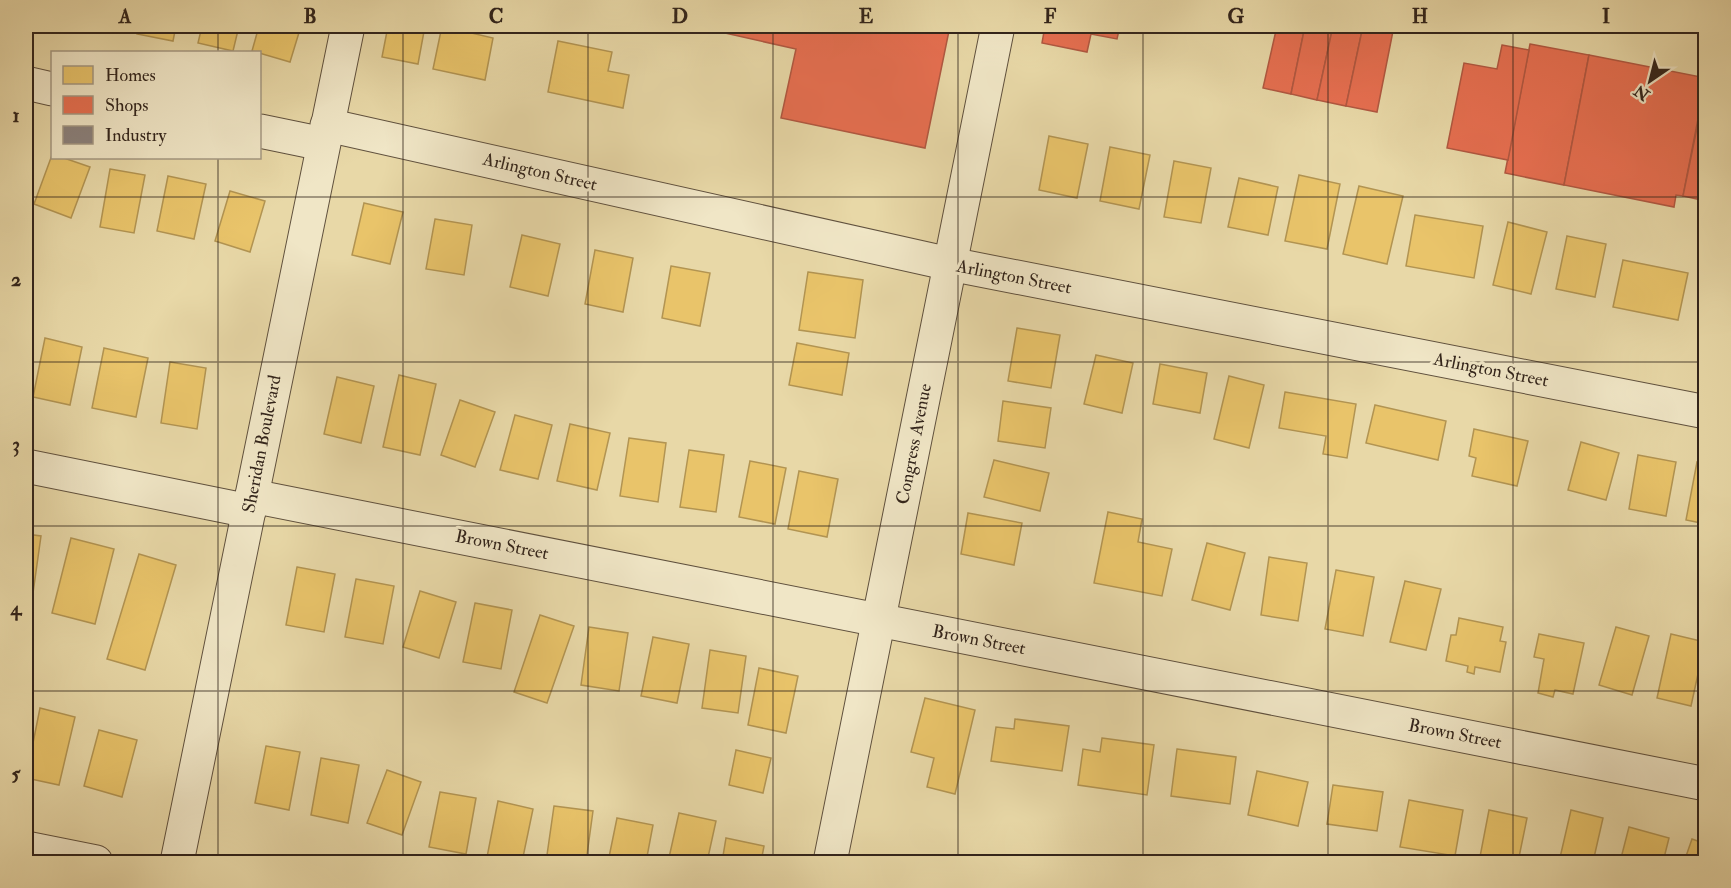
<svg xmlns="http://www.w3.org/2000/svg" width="1731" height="888" font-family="'IM FELL Double Pica',serif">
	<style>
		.homes { fill: #e9c46a; stroke: #b29452; stroke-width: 1.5 }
		.shops { fill: #e76f51; stroke: #b15841; stroke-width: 1.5 }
		.industry { fill: #8a817c; stroke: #70655f; stroke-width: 1.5 }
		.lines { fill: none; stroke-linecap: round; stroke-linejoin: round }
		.street-casing { stroke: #60513e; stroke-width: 35 }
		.street { stroke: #f0e6c6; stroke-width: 33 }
		.grid { fill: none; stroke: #32241b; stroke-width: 1.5; stroke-opacity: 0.55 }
		.labels { text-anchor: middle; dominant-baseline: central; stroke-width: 6; stroke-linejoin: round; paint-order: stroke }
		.street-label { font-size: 18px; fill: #32241b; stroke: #f0e6c6 }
		.neatline { fill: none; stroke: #32241b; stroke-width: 2 }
		.grid-label { font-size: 20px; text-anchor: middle; font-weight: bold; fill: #32241b }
	</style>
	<rect width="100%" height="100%" fill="#e8d8a7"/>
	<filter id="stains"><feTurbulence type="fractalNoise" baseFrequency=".00333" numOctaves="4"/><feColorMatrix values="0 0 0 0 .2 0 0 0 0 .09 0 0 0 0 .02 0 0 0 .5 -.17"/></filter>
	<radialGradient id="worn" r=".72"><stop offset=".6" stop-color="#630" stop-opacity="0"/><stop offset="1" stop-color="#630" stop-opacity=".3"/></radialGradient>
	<g class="homes">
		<polygon points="87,26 119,26 117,32"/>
		<polygon points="139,26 176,26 173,41 137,34"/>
		<polygon points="202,26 239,26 233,51 198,43"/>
		<polygon points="259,26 301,26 290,62 252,51"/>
		<polygon points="388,26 425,26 418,64 382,57"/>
		<polygon points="442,26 469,26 467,32 493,38 485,80 433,69"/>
		<polygon points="558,41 612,52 608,71 629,75 623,108 548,92"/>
		<polygon points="1049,136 1088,144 1077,198 1039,190"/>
		<polygon points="1110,147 1150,155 1139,209 1100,201"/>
		<polygon points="26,152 31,154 26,168"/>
		<polygon points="52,155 52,158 64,158 90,167 71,218 34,204"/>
		<polygon points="1174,161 1211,168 1201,223 1164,217"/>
		<polygon points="110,169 145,175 134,233 100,227"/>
		<polygon points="1299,175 1340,184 1327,249 1285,241"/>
		<polygon points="168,176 206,184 194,239 157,231"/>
		<polygon points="1239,178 1278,187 1268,235 1228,227"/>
		<polygon points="1359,186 1403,196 1387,264 1343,254"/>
		<polygon points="230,191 265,201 250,252 215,241"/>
		<polygon points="364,203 403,212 390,264 352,255"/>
		<polygon points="1415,215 1483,226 1474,278 1406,266"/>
		<polygon points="435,219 472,225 464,275 426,269"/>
		<polygon points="1508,222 1547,232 1531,294 1493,285"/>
		<polygon points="522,235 560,244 548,296 510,287"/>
		<polygon points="1567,236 1606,244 1595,297 1556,289"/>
		<polygon points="595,250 633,258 623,312 585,304"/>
		<polygon points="1623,260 1688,273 1678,320 1613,307"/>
		<polygon points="671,266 710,273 700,326 662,318"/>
		<polygon points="808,272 863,280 855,338 799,330"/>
		<polygon points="1017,328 1060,335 1051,388 1008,381"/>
		<polygon points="45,338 82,347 70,405 33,397"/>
		<polygon points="797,343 849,353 842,395 789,385"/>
		<polygon points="104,348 148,358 136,417 92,408"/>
		<polygon points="1096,355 1133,363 1122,413 1084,404"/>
		<polygon points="170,362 206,368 197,429 161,423"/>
		<polygon points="1160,364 1207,373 1200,413 1153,404"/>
		<polygon points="399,375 436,384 420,455 383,447"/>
		<polygon points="1229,376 1264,385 1249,448 1214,439"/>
		<polygon points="337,377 374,386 361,443 324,434"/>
		<polygon points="1285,392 1356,404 1347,458 1323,454 1326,436 1279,428"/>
		<polygon points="460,400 495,412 475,467 441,455"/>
		<polygon points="1003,401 1051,408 1045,448 998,441"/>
		<polygon points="1375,405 1446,421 1438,460 1366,443"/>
		<polygon points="515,415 552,425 538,479 500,470"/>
		<polygon points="570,424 610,433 597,490 557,481"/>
		<polygon points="1474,429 1528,441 1517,486 1472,476 1476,458 1469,456"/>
		<polygon points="629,438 666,443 658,502 620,496"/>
		<polygon points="1581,442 1619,453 1606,500 1568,490"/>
		<polygon points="689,450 724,455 716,512 680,507"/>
		<polygon points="1638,455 1676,462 1666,516 1629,509"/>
		<polygon points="994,460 1049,473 1040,511 984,497"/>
		<polygon points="750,461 786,468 775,524 739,517"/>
		<polygon points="1697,462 1706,464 1706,524 1686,520"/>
		<polygon points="799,471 838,479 827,537 788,529"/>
		<polygon points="1108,512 1142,519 1138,542 1172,549 1162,596 1094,583"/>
		<polygon points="968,513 1022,523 1014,565 961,554"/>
		<polygon points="26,534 41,536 33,593 26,592"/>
		<polygon points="71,538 114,549 95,624 52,613"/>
		<polygon points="1207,543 1245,553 1230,610 1192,600"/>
		<polygon points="139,554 176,565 145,670 107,659"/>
		<polygon points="1269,557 1307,563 1298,621 1261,615"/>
		<polygon points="297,567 335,574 324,632 286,625"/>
		<polygon points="1336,570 1374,577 1363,636 1325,629"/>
		<polygon points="356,579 394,586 383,644 345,637"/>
		<polygon points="1405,581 1441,589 1426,650 1390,642"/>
		<polygon points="420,591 456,602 439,658 403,647"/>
		<polygon points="475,603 512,610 501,669 463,662"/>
		<polygon points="540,615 574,626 547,703 514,692"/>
		<polygon points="1459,618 1503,627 1500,641 1506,642 1500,672 1475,667 1474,674 1467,672 1468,666 1446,661 1451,635 1456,635"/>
		<polygon points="589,627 628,633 619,691 581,685"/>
		<polygon points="1616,627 1649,636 1632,695 1599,685"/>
		<polygon points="1539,634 1584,643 1573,694 1555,690 1553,697 1538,693 1544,659 1534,657"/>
		<polygon points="1671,634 1705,642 1691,706 1657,698"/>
		<polygon points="653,637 689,644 677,703 641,696"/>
		<polygon points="710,650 746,656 738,713 702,708"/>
		<polygon points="759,668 798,676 786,733 748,725"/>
		<polygon points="925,698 975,710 955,794 927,787 934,758 911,752"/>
		<polygon points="40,708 75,717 59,785 26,778"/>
		<polygon points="1015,719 1069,726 1062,771 991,761 996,727 1014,729"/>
		<polygon points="99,730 137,740 122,797 84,786"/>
		<polygon points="1102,738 1154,745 1147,795 1078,785 1083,749 1100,752"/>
		<polygon points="266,746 300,752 289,810 255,803"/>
		<polygon points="1177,749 1236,757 1230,804 1171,796"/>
		<polygon points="736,750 771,758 763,793 729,785"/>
		<polygon points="321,758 359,765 348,823 311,815"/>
		<polygon points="387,770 421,782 402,835 367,823"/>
		<polygon points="1257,771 1308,782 1298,826 1248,815"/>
		<polygon points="1333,785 1383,792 1377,831 1327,824"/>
		<polygon points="440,792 476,798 466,854 429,847"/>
		<polygon points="1409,800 1463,810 1455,856 1400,847"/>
		<polygon points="498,801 533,809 522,862 487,857"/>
		<polygon points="554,806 593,811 586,862 546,862"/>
		<polygon points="1489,810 1527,818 1518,862 1479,862"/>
		<polygon points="1571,810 1603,818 1593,862 1559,862"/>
		<polygon points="679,813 716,821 707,862 668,862"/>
		<polygon points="617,818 653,825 646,862 608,862"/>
		<polygon points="1629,827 1669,838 1663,862 1620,862"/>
		<polygon points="726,838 764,846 761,862 722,862"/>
		<polygon points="1692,839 1706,844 1706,862 1684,862"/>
	</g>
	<g class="shops">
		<polygon points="708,26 950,26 925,148 781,118 796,49 707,29"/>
		<polygon points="1045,26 1120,26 1117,39 1091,34 1087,52 1042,43"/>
		<polygon points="1277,26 1305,26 1291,94 1263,88"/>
		<polygon points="1305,26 1333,26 1317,100 1291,94"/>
		<polygon points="1333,26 1363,26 1346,106 1317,100"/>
		<polygon points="1363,26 1394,26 1377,112 1346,106"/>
		<polygon points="1530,44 1589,55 1564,185 1505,173"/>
		<polygon points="1502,45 1529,50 1508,160 1447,148 1464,63 1497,69"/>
		<polygon points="1589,55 1706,78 1683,196 1676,195 1674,207 1564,185"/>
		<polygon points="1706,84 1706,201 1683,196"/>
	</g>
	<polygon class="industry" points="524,26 545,26 543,32"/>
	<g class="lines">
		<g class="street-casing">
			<g id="street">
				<polyline points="26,83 52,89"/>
				<polyline points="327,125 950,264 1706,412"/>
				<polyline points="260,131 323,144"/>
				<polyline points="26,466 249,511"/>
				<polyline points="252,496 1706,784"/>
				<polyline points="26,848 96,862"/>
				<polyline points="177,862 348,26"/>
				<polyline points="830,862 998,26"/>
			</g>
		</g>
		<use href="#street" class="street"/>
	</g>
	<path class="grid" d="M 218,26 L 218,52M 403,26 L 403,862M 588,26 L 588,862M 773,26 L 773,862M 958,26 L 958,862M 1143,26 L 1143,862M 1328,26 L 1328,862M 1513,26 L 1513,862M 218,158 L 218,862M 26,197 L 1706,197M 26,362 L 1706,362M 26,526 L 1706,526M 26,691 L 1706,691"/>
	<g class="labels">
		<g class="street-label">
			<text transform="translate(540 172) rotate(13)">Arlington Street</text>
			<text transform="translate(1014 277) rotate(11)">Arlington Street</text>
			<text transform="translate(1491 370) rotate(11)">Arlington Street</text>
			<text transform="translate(262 444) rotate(-79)">Sheridan Boulevard</text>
			<text transform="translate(914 444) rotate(-79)">Congress Avenue</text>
			<text transform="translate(502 545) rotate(11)">Brown Street</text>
			<text transform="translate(979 640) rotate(11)">Brown Street</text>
			<text transform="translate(1455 734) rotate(11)">Brown Street</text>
		</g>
	</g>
	<rect width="1731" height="888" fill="none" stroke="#e8d8a7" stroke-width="66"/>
	<rect x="51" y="51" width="210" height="108" fill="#f0e6c6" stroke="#a49882" stroke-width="1.5"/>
	<rect x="63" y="66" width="30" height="18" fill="#e9c46a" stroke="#a49882" stroke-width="1.5"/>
	<text x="105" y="81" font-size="18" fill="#32241b">Homes</text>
	<rect x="63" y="96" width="30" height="18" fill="#e76f51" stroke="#a49882" stroke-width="1.5"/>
	<text x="105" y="111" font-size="18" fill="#32241b">Shops</text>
	<rect x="63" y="126" width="30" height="18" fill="#8a817c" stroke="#a49882" stroke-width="1.5"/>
	<text x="105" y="141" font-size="18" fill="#32241b">Industry</text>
	<g transform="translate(1650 81) rotate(215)" stroke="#f0e6c6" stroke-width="4.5" paint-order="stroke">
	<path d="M0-4.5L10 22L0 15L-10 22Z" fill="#32241b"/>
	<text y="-9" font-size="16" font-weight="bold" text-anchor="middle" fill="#32241b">N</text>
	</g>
	<rect x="33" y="33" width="1665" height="822" class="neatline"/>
	<g class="grid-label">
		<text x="125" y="23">A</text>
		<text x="310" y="23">B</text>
		<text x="496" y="23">C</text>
		<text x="680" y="23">D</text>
		<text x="866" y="23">E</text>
		<text x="1050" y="23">F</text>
		<text x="1236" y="23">G</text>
		<text x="1420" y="23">H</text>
		<text x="1606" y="23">I</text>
		<text x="16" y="122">1</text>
		<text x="16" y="286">2</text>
		<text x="16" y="451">3</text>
		<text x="16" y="615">4</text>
		<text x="16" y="780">5</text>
	</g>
	<rect width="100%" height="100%" filter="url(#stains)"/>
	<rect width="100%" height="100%" fill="url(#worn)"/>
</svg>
